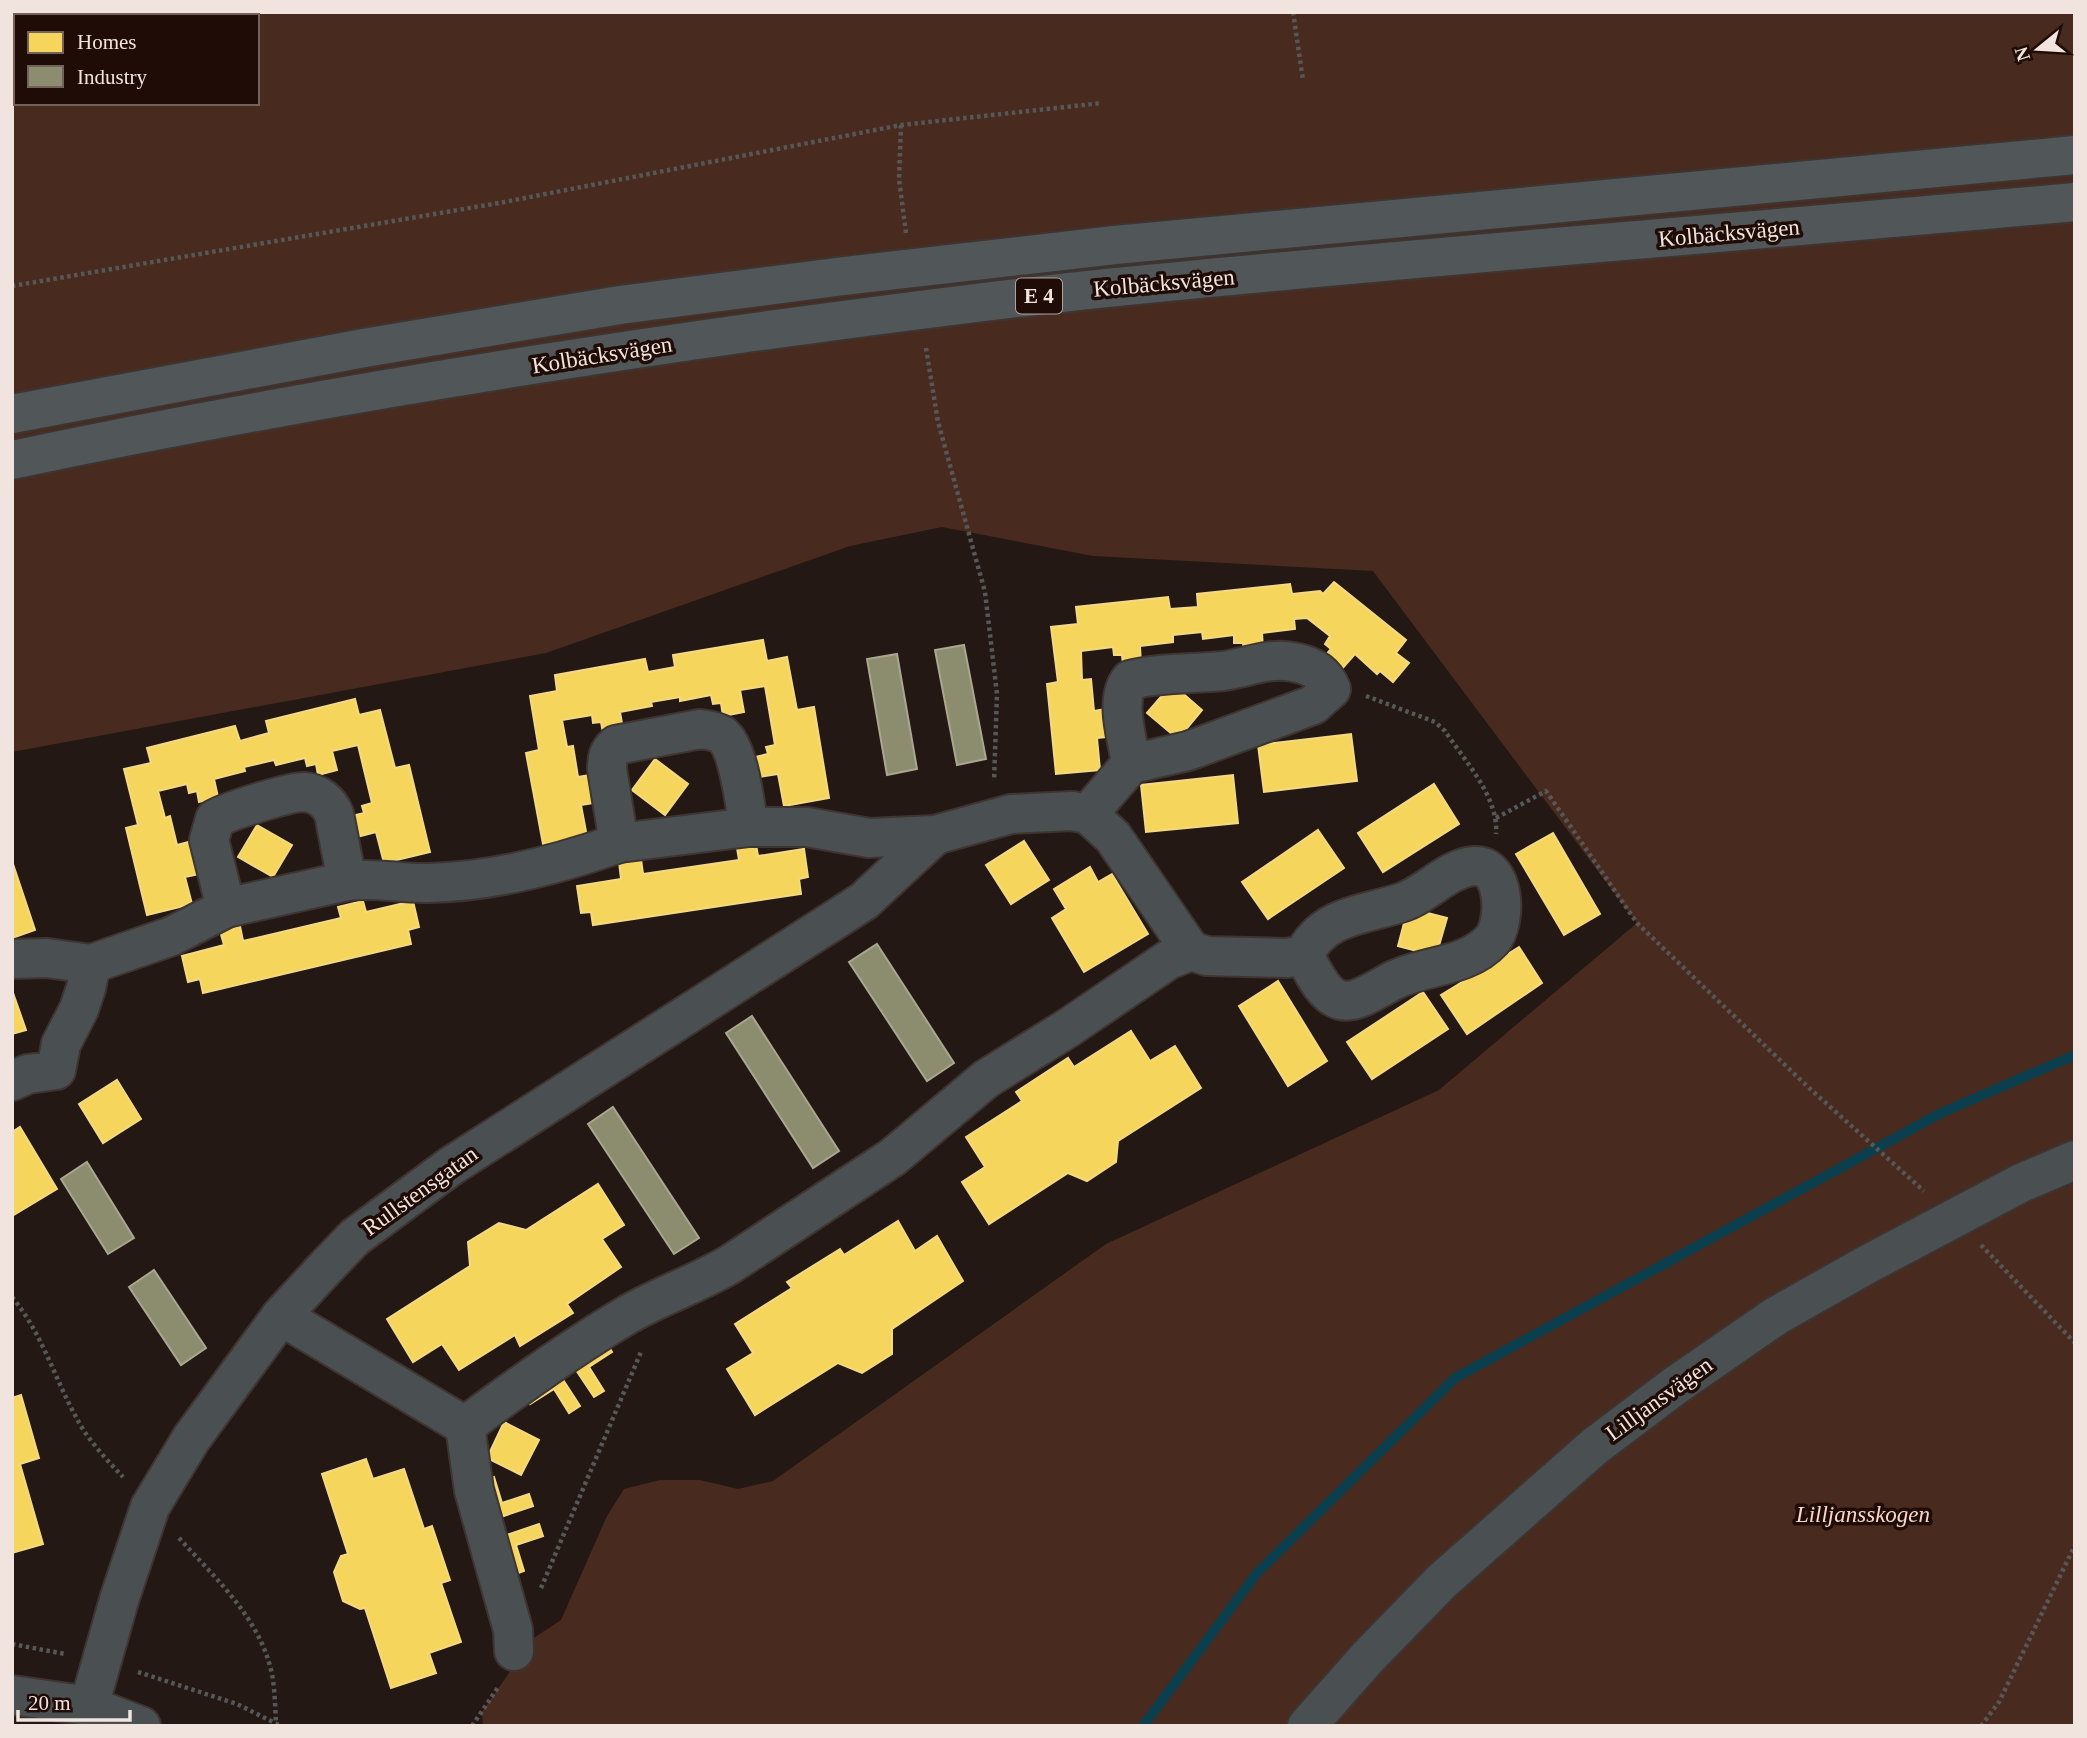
<svg xmlns="http://www.w3.org/2000/svg" width="2087" height="1738" font-family="Georgia,serif">
	<style>
		.green { fill: #492a1e; fill-rule: evenodd }
		.homes { fill: #f6d55c; stroke: #f4d983; stroke-width: 2 }
		.industry { fill: #8c8c6e; stroke: #aaa68f; stroke-width: 2 }
		.lines { fill: none; stroke-linecap: round; stroke-linejoin: round }
		.stream { stroke: #0c3f4e; stroke-width: 10 }
		.minor-casing { stroke: #3e3532; stroke-width: 42 }
		.highway-casing { stroke: #3e3532; stroke-width: 42 }
		.path { stroke: #565757; stroke-width: 4.5; stroke-dasharray: 3.5 3.5; stroke-linecap: butt }
		.minor { stroke: #4a5052; stroke-width: 38 }
		.highway { stroke: #515658; stroke-width: 38 }
		.labels { text-anchor: middle; dominant-baseline: central; stroke-width: 7; stroke-linejoin: round; paint-order: stroke }
		.shield { fill: #1f0c06; stroke: #b2a29c; stroke-width: 2 }
		.shield-label { font-size: 21px; font-weight: bold; fill: #f1e3dd }
		.street-label { font-size: 23px; fill: #f1e3dd; stroke: #1f0c06 }
		.park-label { font-size: 23px; font-style: italic; fill: #fad7ca; stroke: #1f0c06 }
	</style>
	<rect width="100%" height="100%" fill="#231814"/>
	<path class="green" d="M 12,12 L 2075,12 L 2075,1726 L 483,1726 L 482,1712 L 509,1673 L 514,1651 L 561,1620 L 607,1516 L 624,1489 L 660,1480 L 700,1480 L 738,1489 L 773,1481 L 1106,1244 L 1439,1090 L 1637,923 L 1373,571 L 1093,556 L 942,527 L 850,546 L 546,653 L 12,752 ZM 16,16 L 257,16 L 257,103 L 16,103 Z"/>
	<g class="homes">
		<polygon points="1334,582 1406,640 1396,653 1409,663 1393,682 1380,671 1377,674 1355,654 1340,671 1324,657 1331,649 1325,644 1330,636 1307,618 1294,619 1295,629 1262,633 1263,649 1244,652 1243,643 1234,643 1234,635 1203,639 1202,632 1173,635 1173,642 1140,646 1141,664 1123,666 1122,655 1114,655 1113,647 1081,651 1082,680 1091,679 1094,711 1112,708 1115,727 1105,728 1106,737 1097,738 1100,770 1056,774 1047,684 1058,682 1051,627 1078,624 1076,607 1168,597 1170,609 1198,607 1197,594 1290,584 1292,594 1320,591 1323,594"/>
		<polygon points="763,640 767,661 787,657 797,710 814,707 829,798 784,806 778,774 759,777 755,757 768,754 766,747 775,745 765,686 740,690 744,712 723,716 721,703 713,704 711,695 680,701 680,697 651,702 652,706 620,712 623,729 603,733 601,722 593,723 592,715 562,720 567,747 573,746 578,777 596,774 600,802 581,805 587,837 543,844 526,753 539,750 530,696 557,691 555,675 645,659 648,672 675,667 673,655"/>
		<polygon points="1172,684 1202,710 1178,739 1147,713"/>
		<polygon points="355,699 359,715 380,710 395,768 409,765 430,852 384,863 376,832 357,837 352,816 364,813 362,806 372,803 358,745 332,751 337,770 318,775 316,764 307,766 305,758 276,765 274,760 244,767 245,771 214,779 218,797 199,802 197,791 189,793 187,784 158,791 165,818 170,816 177,845 196,840 204,873 185,877 192,904 147,915 126,828 138,825 124,769 151,763 147,748 235,726 240,741 269,733 266,721"/>
		<polygon points="1351,734 1357,781 1264,792 1258,745"/>
		<polygon points="655,759 688,784 665,815 632,790"/>
		<polygon points="1233,775 1238,823 1146,832 1141,785"/>
		<polygon points="1434,784 1459,824 1383,872 1358,833"/>
		<polygon points="257,825 292,845 273,877 238,857"/>
		<polygon points="1318,830 1344,868 1268,919 1242,882"/>
		<polygon points="1553,833 1600,914 1564,935 1516,854"/>
		<polygon points="755,839 758,856 804,849 808,877 799,879 801,894 593,925 591,912 581,913 577,886 621,879 619,862 641,859 643,874 739,860 736,842"/>
		<polygon points="1024,841 1049,880 1011,904 986,865"/>
		<polygon points="12,861 35,930 12,938"/>
		<polygon points="1090,867 1098,882 1112,874 1148,934 1084,972 1052,918 1066,909 1054,889"/>
		<polygon points="363,901 366,912 413,901 419,927 408,930 411,944 203,993 200,979 188,982 182,956 224,945 220,931 240,926 243,941 341,918 338,907"/>
		<polygon points="1408,908 1447,918 1436,956 1398,946"/>
		<polygon points="1519,947 1542,983 1467,1034 1441,995"/>
		<polygon points="1278,981 1327,1061 1288,1086 1239,1006"/>
		<polygon points="12,990 26,1030 12,1034"/>
		<polygon points="1423,992 1448,1029 1372,1079 1347,1042"/>
		<polygon points="1131,1031 1150,1061 1175,1046 1201,1088 1118,1141 1116,1162 1087,1181 1068,1173 989,1224 962,1182 985,1167 966,1137 1022,1101 1016,1092 1068,1058 1074,1067"/>
		<polygon points="117,1080 141,1119 103,1143 79,1104"/>
		<polygon points="20,1127 57,1189 12,1216 12,1132"/>
		<polygon points="598,1184 624,1225 602,1239 621,1267 567,1304 573,1313 520,1346 515,1335 459,1370 442,1344 413,1362 387,1319 470,1266 468,1242 499,1223 526,1230"/>
		<polygon points="898,1221 915,1251 937,1236 963,1281 892,1329 892,1354 862,1373 838,1363 755,1415 727,1369 753,1353 735,1324 792,1288 787,1282 840,1249 844,1255"/>
		<polygon points="606,1342 612,1352 589,1367 604,1391 594,1397 572,1364"/>
		<polygon points="558,1372 580,1406 569,1413 554,1389 530,1404 524,1394"/>
		<polygon points="21,1395 39,1458 20,1464 43,1544 12,1553 12,1398"/>
		<polygon points="504,1422 539,1440 521,1475 487,1458"/>
		<polygon points="366,1459 373,1479 404,1469 424,1529 432,1526 450,1580 441,1583 461,1642 429,1653 436,1673 391,1688 365,1608 360,1609 343,1601 334,1572 341,1556 348,1554 322,1474"/>
		<polygon points="494,1477 502,1503 529,1494 533,1506 495,1519 483,1480"/>
		<polygon points="539,1524 543,1536 516,1545 524,1571 513,1575 501,1537"/>
	</g>
	<g class="industry">
		<polygon points="964,645 986,759 957,765 935,650"/>
		<polygon points="897,654 917,769 887,775 867,659"/>
		<polygon points="877,944 954,1063 927,1081 849,962"/>
		<polygon points="752,1016 839,1151 813,1168 726,1033"/>
		<polygon points="613,1107 699,1238 674,1254 588,1124"/>
		<polygon points="87,1162 134,1238 108,1254 61,1179"/>
		<polygon points="154,1270 206,1348 181,1365 129,1287"/>
	</g>
	<g class="lines">
		<polyline class="stream" points="1143,1726 1257,1573 1455,1378 1941,1113 2075,1055"/>
		<g class="minor-casing">
			<g id="minor">
				<path d="M 1088,814 L 1131,764 L 1188,751 L 1313,705 L 1331,689 C 1324,672 1311,665 1293,662 C 1269,657 1246,668 1223,671 C 1193,674 1159,672 1130,680 C 1114,701 1128,739 1131,764"/>
				<polyline points="619,843 749,827"/>
				<polyline points="226,908 347,881"/>
				<polyline points="12,959 47,958 91,964"/>
				<path d="M 12,1081 L 28,1074 L 56,1070 L 61,1044 L 79,1009 L 86,988 L 91,964 L 172,936 L 226,908 L 209,840 L 215,819 C 228,811 289,792 304,792 C 318,793 329,802 334,814 L 347,881 C 375,877 401,884 428,883 C 491,882 560,864 619,843 L 607,769 C 607,759 608,752 616,745 L 700,729 C 707,730 716,731 722,735 C 739,748 745,806 749,827 L 807,827 L 869,838 L 935,835 L 1011,814 L 1072,811 L 1088,814 L 1113,837 L 1191,951"/>
				<polyline points="281,1316 465,1426"/>
				<path d="M 514,1651 L 513,1630 L 474,1490 L 465,1426 C 517,1387 571,1348 627,1315 C 660,1296 696,1284 729,1265 L 893,1157 L 986,1079 L 1068,1028 L 1168,960 L 1191,951 L 1207,956 L 1287,958 L 1304,955 C 1323,914 1366,915 1403,902 C 1427,894 1448,868 1474,866 C 1506,864 1507,922 1492,940 C 1468,966 1430,965 1399,978 C 1383,984 1358,1005 1340,1000 C 1323,995 1312,970 1304,955"/>
				<polyline points="12,1695 89,1706 141,1726"/>
				<polyline points="89,1706 119,1600 150,1507 191,1439 281,1316 327,1266 355,1237 451,1166 864,901 935,835"/>
				<polyline points="1307,1726 1368,1657 1442,1581 1595,1446 1676,1385 1776,1316 1868,1264 2021,1183 2075,1160"/>
			</g>
		</g>
		<g class="highway-casing">
			<g id="highway">
				<polyline points="12,414 364,348 620,305 844,276 1115,245 2075,155"/>
				<path d="M 12,460 C 258,408 505,367 754,332 C 875,316 996,299 1117,287 C 1436,255 1756,231 2075,202"/>
			</g>
		</g>
		<g class="path">
			<polyline points="1293,12 1303,80"/>
			<polyline points="122,16 128,12"/>
			<polyline points="12,70 16,69"/>
			<polyline points="901,125 899,179 906,233"/>
			<polyline points="12,286 499,203 901,125 1102,103"/>
			<polyline points="926,348 938,422 985,592 997,694 994,781"/>
			<path d="M 1366,696 L 1435,722 L 1445,731 C 1464,760 1499,797 1496,834"/>
			<polyline points="1496,818 1546,791 1637,923 1808,1087 1924,1191"/>
			<polyline points="1981,1245 2075,1343"/>
			<path d="M 12,1297 C 42,1333 54,1377 76,1417 C 87,1439 106,1459 123,1477"/>
			<path d="M 179,1538 C 216,1579 260,1618 272,1674 C 275,1690 275,1707 276,1723"/>
			<polyline points="541,1588 641,1352"/>
			<polyline points="12,1644 65,1654"/>
			<polyline points="138,1672 237,1704 281,1726"/>
			<polyline points="472,1726 499,1686"/>
			<polyline points="1981,1726 1999,1702 2075,1545"/>
		</g>
		<use href="#minor" class="minor"/>
		<use href="#highway" class="highway"/>
	</g>
	<g class="labels">
		<rect class="shield" x="1016" y="278.5" width="46" height="35" rx="5"/>
		<g class="shield-label">
			<text x="1039" y="296">E 4</text>
		</g>
		<g class="street-label">
			<text transform="translate(1729 233) rotate(-5)">Kolbäcksvägen</text>
			<text transform="translate(1164 283) rotate(-5)">Kolbäcksvägen</text>
			<text transform="translate(602 355) rotate(-9)">Kolbäcksvägen</text>
			<text transform="translate(420 1191) rotate(-36)">Rullstensgatan</text>
			<text transform="translate(1659 1399) rotate(-36)">Lilljansvägen</text>
		</g>
		<g class="park-label">
			<text x="1863" y="1514">Lilljansskogen</text>
		</g>
	</g>
	<rect width="2087" height="1738" fill="none" stroke="#f1e3dd" stroke-width="28"/>
	<rect x="14" y="14" width="245" height="91" fill="#1f0c06" stroke="#73625c" stroke-width="2"/>
	<rect x="28" y="32" width="35" height="21" fill="#f6d55c" stroke="#73625c" stroke-width="2"/>
	<text x="77" y="49" font-size="21" fill="#f1e3dd">Homes</text>
	<rect x="28" y="66" width="35" height="21" fill="#8c8c6e" stroke="#73625c" stroke-width="2"/>
	<text x="77" y="84" font-size="21" fill="#f1e3dd">Industry</text>
	<g transform="translate(2038 49) rotate(252)" stroke="#1f0c06" stroke-width="5" paint-order="stroke">
	<path d="M0-5L12 26L0 18L-12 26Z" fill="#f1e3dd"/>
	<text y="-10" font-size="19" font-weight="bold" text-anchor="middle" fill="#f1e3dd">N</text>
	</g>
	<path d="M18 1710v10h112v-10" fill="none" stroke="#f1e3dd" stroke-width="3.5"/>
	<text x="28" y="1710" font-size="21" fill="#f1e3dd" stroke="#1f0c06" stroke-width="5" paint-order="stroke">20 m</text>
</svg>
